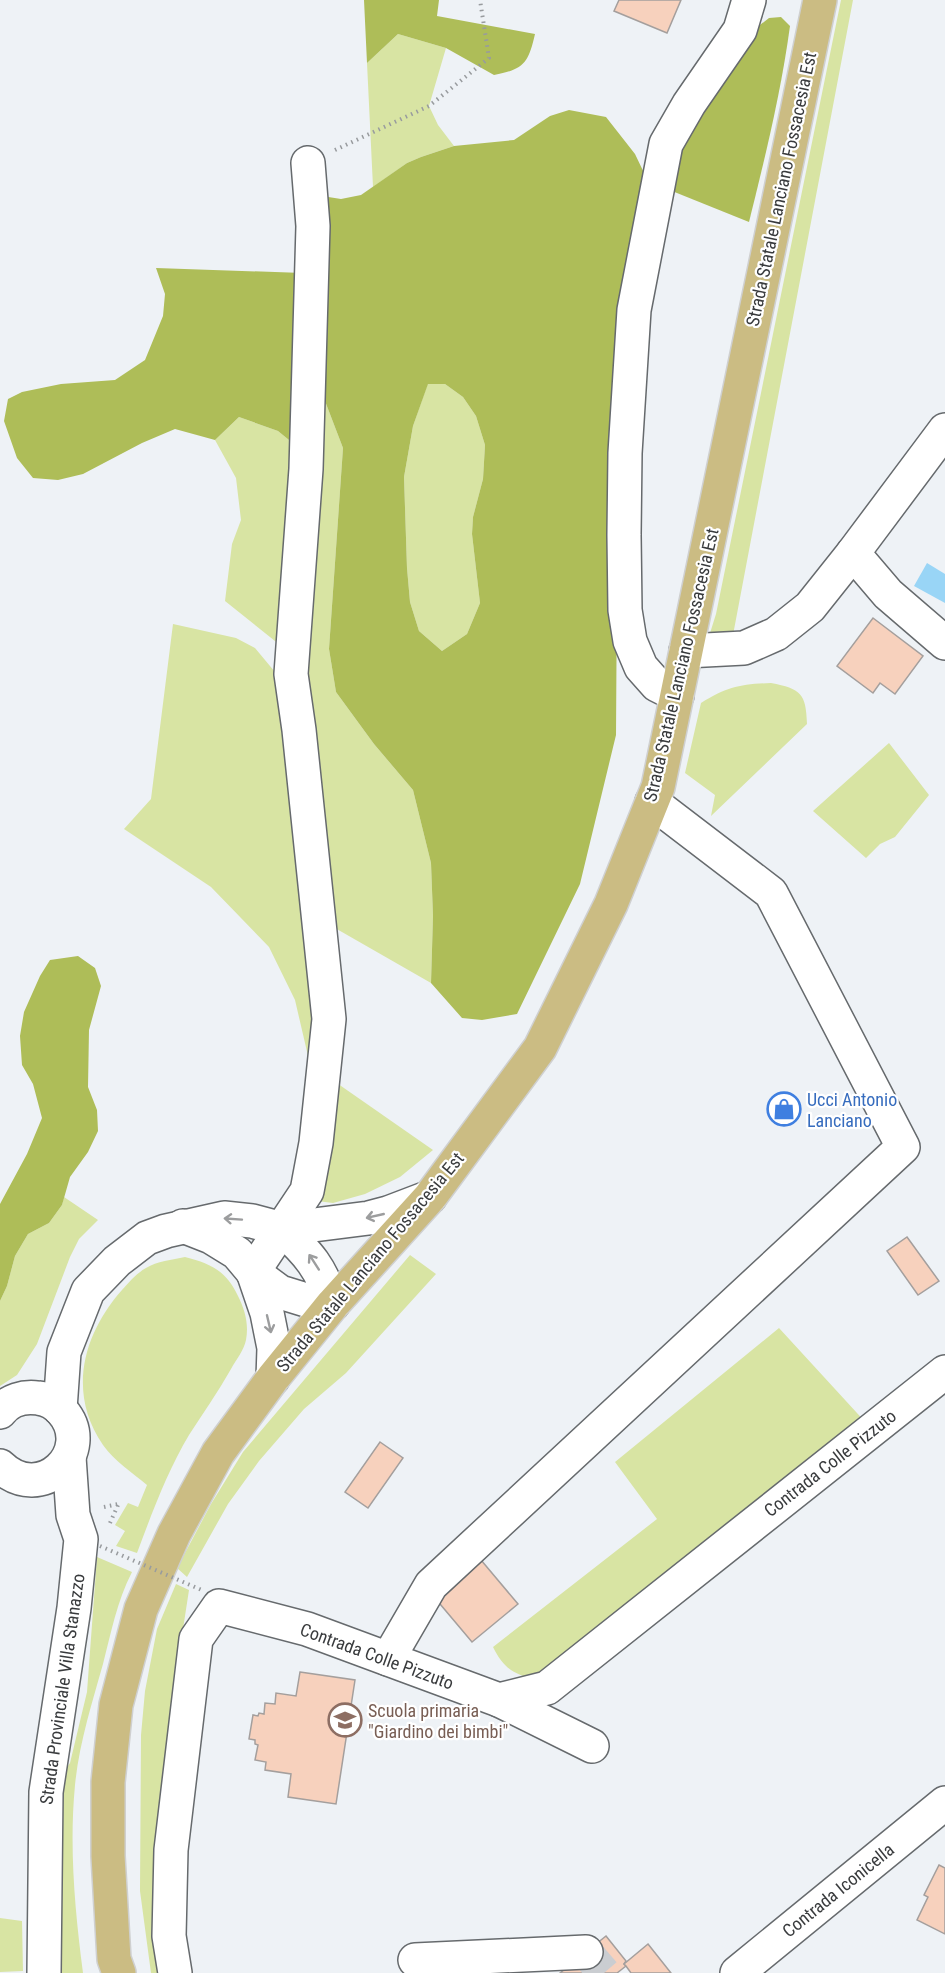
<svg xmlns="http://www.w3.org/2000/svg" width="945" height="1973" font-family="'Roboto Condensed',sans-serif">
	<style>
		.green { fill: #d8e4a3 }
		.forest { fill: #aebd58; fill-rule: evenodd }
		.water { fill: #99d5f6 }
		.building { fill: #f7d1bd; stroke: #a49f9d; stroke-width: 1.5 }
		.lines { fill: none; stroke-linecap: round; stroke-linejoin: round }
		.minor-tunnel { stroke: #cacdd1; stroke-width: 33; stroke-dasharray: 33 16; stroke-linecap: butt }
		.minor-casing { stroke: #666a6d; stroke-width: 36 }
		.major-casing { stroke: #cfd0d0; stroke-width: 36 }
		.path { stroke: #989b9e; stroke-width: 4; stroke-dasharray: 1.5 4.5; stroke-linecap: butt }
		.minor { stroke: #fff; stroke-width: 33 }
		.major { stroke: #cbbc83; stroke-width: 33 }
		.path-bridge { stroke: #989b9e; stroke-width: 4; stroke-dasharray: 1.5 4.5; stroke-linecap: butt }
		.oneway { stroke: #9c9d9e }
		.labels { text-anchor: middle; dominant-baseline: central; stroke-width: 4.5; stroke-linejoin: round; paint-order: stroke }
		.street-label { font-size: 18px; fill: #393b3d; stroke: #fff }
		.shop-label { font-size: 18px; fill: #366cbe; stroke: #fff; text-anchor: start }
		.education-label { font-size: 18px; fill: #785e54; stroke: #fff; text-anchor: start }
	</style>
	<rect width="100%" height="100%" fill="#eef2f6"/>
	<g class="green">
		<polygon points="841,0 853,0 733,635 706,646 716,614"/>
		<polygon points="398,34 446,48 429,106 438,125 454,146 421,157 407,163 373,187 367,63"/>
		<polygon points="428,383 445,384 463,397 476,416 485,445 483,479 473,517 472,534 480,603 467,634 442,651 419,631 410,602 407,568 404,477 413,426"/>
		<polygon points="320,388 343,448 329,649 336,692 374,744 413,790 431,863 433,916 431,983 328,924 307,717 304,613"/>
		<polygon points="239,417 278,431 300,449 285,649 225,601 232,544 241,520 236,478 215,440"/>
		<polygon points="173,624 236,638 255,648 280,678 314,1003 315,1086 295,1000 269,947 211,887 124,829 151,799"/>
		<path d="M 771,683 C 801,689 806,693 807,724 L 711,816 L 715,795 L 685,773 L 701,703 C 727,687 740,684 771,683 Z"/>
		<polygon points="889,743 929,795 895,837 880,844 866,858 813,811"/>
		<polygon points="331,1079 433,1150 400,1177 365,1194 333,1203 309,1200"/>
		<polygon points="64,1197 98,1220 79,1239 70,1257 37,1344 17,1375 0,1386 0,1301 7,1286 15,1256 28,1234 49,1223 62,1205"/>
		<polygon points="410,1255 436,1274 346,1373 304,1409 259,1461 228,1504 187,1577 177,1568 211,1504 243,1452"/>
		<path d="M 185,1257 C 212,1264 226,1271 238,1296 C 245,1310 249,1324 246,1340 C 244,1350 236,1360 231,1369 C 218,1392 203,1413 189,1435 C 167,1472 152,1513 137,1553 L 116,1546 L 125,1531 L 115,1525 L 128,1503 L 138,1507 L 147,1485 C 133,1473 114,1461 103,1445 C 67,1393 83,1334 122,1290 C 129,1282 137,1273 146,1268 C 157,1261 172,1260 185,1257 Z"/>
		<path d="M 779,1328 L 868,1425 L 535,1680 C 513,1673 504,1669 493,1647 L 657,1519 L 615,1462 Z"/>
		<path d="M 97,1557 L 132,1572 C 117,1601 111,1633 103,1664 C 92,1703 79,1744 75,1785 C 69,1848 75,1911 83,1973 L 53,1973 L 56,1784 L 70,1763 L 87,1692 Z"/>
		<polygon points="176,1584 189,1590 179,1655 162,1973 151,1973 140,1891 141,1735 145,1691 157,1629"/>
		<polygon points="0,1918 22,1921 23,1971 0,1972"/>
	</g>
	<g class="forest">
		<path d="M 364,0 L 439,0 L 437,16 L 535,34 C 528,64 524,69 494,75 L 446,48 L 398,34 L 367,63 Z"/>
		<path d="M 781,17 L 790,26 C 781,92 765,158 749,222 L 667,189 L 673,158 L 756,28 L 769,18 Z"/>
		<path d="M 569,110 L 606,117 L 635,154 L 646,177 L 617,580 L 616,735 L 580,884 L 517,1014 L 482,1020 L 462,1018 L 431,983 L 433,916 L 431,863 L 413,790 L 374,744 L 336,692 L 329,649 L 343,448 L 320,388 L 322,196 L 341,199 L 361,195 L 407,163 L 421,157 L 454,146 L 514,140 L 550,116 ZM 428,384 L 445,384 L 463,397 L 476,416 L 485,445 L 483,479 L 473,517 L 472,534 L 480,603 L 467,634 L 442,651 L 419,631 L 410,602 L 407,568 L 404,477 L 413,426 Z"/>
		<polygon points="156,268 303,273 300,449 278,431 239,417 215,440 175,429 142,443 83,474 58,480 33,478 17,458 4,421 8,399 22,392 61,384 115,380 145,360 163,316 165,294"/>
		<polygon points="78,956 95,968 101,986 89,1030 88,1087 97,1110 98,1131 88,1152 70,1177 62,1205 49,1223 28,1234 15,1256 7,1286 0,1301 0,1204 27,1154 42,1118 33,1084 22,1065 20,1036 24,1012 40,976 50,960"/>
	</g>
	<polygon class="water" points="927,563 945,574 945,603 914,586"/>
	<g class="building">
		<polygon points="619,0 681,0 667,33 614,11"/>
		<polygon points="873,618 923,656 895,694 880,683 873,693 837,666"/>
		<polygon points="907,1237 939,1281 918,1295 887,1251"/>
		<polygon points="380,1442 403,1458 368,1508 345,1492"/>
		<polygon points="481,1560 518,1604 472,1642 435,1598"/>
		<polygon points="300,1672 355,1680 336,1804 288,1797 291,1774 265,1770 266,1762 255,1760 258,1745 255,1744 255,1740 249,1739 253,1715 258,1716 259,1713 264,1714 265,1703 275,1704 276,1693 296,1696"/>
		<polygon points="939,1865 945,1868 945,1934 917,1920 928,1897 924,1895"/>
		<polygon points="606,1936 626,1961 624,1964 626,1966 617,1973 560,1973"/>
		<polygon points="648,1944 671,1973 631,1973 626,1966 624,1964"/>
	</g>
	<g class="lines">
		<polyline class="minor-tunnel" points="586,1952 604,1973"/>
		<g class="minor-casing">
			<g id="minor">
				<polyline points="853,553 888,594 945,643"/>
				<polyline points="686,651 744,648 776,634 810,607 853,553 945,430"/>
				<polyline points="677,695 657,685 641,667 630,641 625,610 624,535 625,453 634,310 666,144 689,104 740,30 749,0"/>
				<path d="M 183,1226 L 211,1237 L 237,1253 L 253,1272 L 280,1292 L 306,1300 L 333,1304 C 321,1268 309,1254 282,1229"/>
				<polyline points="253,1272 307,1191 316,1143 329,1019 299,730 291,674 306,469 313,226 308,163"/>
				<polyline points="253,1272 267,1313 274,1348 273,1378"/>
				<polyline points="60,1409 64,1352 88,1291 117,1261 147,1238 166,1231 224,1218 252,1221 282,1229 369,1218 388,1213 430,1197"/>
				<path d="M 0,1412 C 9,1400 24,1396 38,1398 C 47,1399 56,1404 62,1411 C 97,1451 41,1506 0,1466"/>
				<polyline points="388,1659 431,1585 903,1147 771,893 652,802"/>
				<polyline points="499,1700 592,1746"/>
				<polyline points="415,1960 586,1952"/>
				<polyline points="44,1973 46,1792 74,1608 81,1539 73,1515 69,1457"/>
				<polyline points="175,1973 169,1936 171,1850 196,1639 219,1606 307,1629 499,1700 547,1688 945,1372"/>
				<polyline points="737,1973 945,1803"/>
			</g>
		</g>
		<g class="major-casing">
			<polyline id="major" points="119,1973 114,1959 108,1856 108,1782 116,1705 141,1609 174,1534 218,1453 273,1378 333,1304 430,1197 540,1048 611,904 658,787 820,0"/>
		</g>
		<g class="path">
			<polyline points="335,150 429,106 489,58 480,0"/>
			<polyline points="104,1507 118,1504"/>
			<polyline points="110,1523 118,1505"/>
		</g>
		<use href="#minor" class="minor"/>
		<use href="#major" class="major"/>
		<polyline class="path-bridge" points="100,1546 204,1591"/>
	</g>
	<defs><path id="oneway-shaft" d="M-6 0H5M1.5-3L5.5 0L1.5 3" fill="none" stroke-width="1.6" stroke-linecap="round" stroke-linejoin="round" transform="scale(1.5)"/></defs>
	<g class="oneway">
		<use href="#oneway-shaft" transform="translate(375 1216) rotate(167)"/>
		<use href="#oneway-shaft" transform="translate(233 1219) rotate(-176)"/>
		<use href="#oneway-shaft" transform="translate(314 1262) rotate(-123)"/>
		<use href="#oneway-shaft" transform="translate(269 1324) rotate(77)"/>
	</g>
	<defs>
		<g id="shop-ring" transform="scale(1.725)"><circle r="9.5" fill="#fff" stroke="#3f7fe0" stroke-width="1.5"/><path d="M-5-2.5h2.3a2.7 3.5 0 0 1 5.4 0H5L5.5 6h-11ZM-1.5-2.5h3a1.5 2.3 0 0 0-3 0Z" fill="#3f7fe0"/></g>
		<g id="school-ring" transform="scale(1.725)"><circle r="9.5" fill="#fff" stroke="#8d6e63" stroke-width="1.5"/><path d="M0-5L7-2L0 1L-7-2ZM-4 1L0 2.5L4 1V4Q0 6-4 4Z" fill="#8d6e63"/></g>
	</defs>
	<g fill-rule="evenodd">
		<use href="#shop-ring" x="784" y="1109"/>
		<use href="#school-ring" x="345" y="1720"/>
	</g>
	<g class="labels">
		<g class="street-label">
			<text transform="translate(781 189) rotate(-78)">Strada Statale Lanciano Fossacesia Est</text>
			<text transform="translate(681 665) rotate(-77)">Strada Statale Lanciano Fossacesia Est</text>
			<text transform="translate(370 1262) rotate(-50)">Strada Statale Lanciano Fossacesia Est</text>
			<text transform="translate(830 1463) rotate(-38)">Contrada Colle Pizzuto</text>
			<text transform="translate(377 1656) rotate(20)">Contrada Colle Pizzuto</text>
			<text transform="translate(62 1689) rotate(-82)">Strada Provinciale Villa Stanazzo</text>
			<text transform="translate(838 1890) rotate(-39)">Contrada Iconicella</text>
		</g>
		<g class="shop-label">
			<text x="807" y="1099">Ucci Antonio<tspan x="807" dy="21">Lanciano</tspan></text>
		</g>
		<g class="education-label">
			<text x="368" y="1710">Scuola primaria<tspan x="368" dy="21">"Giardino dei bimbi"</tspan></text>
		</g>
	</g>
</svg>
